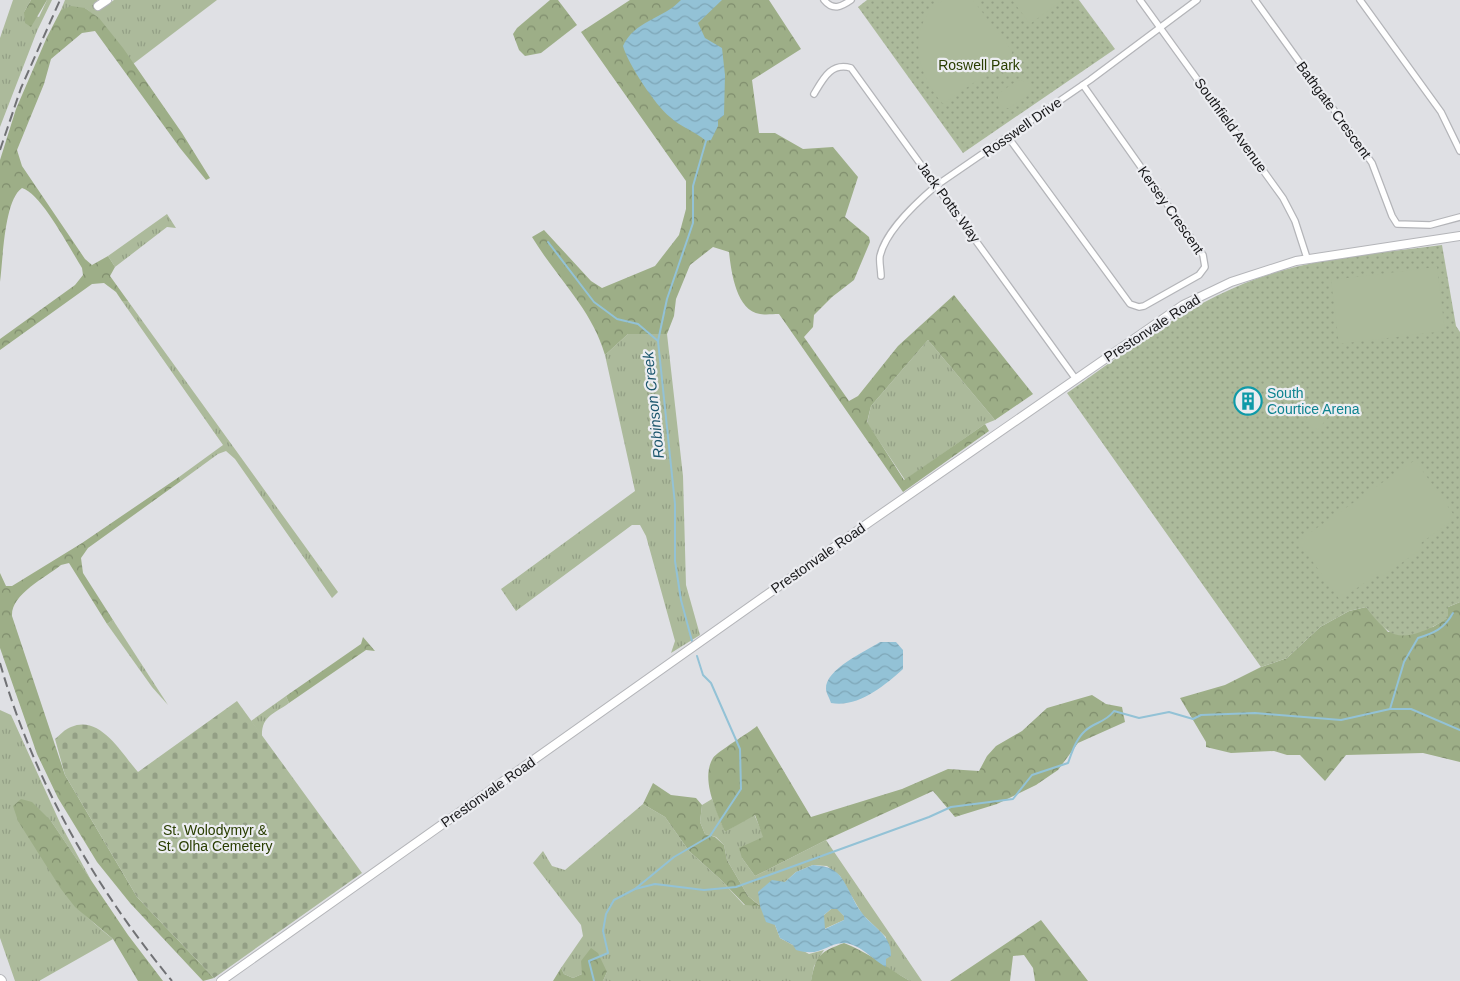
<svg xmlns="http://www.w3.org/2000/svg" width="1460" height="981" font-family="Helvetica,sans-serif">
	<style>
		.grass { fill: url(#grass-tufts) }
		.forest { fill: url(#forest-crowns) }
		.cemetery { fill: url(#cemetery-stones) }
		.park { fill: url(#park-dots) }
		.pitch { fill: #acba9b }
		.water { fill: url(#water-waves); fill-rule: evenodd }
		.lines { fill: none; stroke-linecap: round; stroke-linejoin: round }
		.stream { stroke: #93c2d6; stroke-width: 2 }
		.street-casing { stroke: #b4b5b9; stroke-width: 8 }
		.secondary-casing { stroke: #b4b5b9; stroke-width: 10 }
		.highway-casing { stroke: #b4b5b9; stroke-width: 12 }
		.street { stroke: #fff; stroke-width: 5.5 }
		.secondary { stroke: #fff; stroke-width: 8 }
		.highway { stroke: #fff; stroke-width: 10 }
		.rail { stroke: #717275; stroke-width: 2; stroke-dasharray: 10 5; stroke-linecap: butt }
		.labels { text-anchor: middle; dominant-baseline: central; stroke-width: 4.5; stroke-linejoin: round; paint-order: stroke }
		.park-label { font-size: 14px; fill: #293d00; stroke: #ecedf1 }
		.street-label { font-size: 14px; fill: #161618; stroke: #ecedf1 }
		.culture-label { font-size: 14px; fill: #0d838f; stroke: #ecedf1; text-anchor: start }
		.water-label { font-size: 15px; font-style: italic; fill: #1b566d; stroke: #ecedf1 }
	</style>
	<defs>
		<pattern id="grass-tufts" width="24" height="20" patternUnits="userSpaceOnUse" patternTransform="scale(1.25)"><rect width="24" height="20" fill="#acba9b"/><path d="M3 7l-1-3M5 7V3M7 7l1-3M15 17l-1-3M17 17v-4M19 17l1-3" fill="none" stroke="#939f85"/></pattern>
		<pattern id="forest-crowns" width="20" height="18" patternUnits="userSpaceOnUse" patternTransform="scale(1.25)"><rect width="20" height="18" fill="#9dae87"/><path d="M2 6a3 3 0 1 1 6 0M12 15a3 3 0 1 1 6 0" fill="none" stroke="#7f8d6d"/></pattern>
		<pattern id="cemetery-stones" width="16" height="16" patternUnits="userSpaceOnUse" patternTransform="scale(1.25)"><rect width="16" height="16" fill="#acba9b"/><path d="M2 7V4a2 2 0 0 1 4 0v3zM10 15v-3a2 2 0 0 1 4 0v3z" fill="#939f85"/></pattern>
		<pattern id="park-dots" width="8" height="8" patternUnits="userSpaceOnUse" patternTransform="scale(1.25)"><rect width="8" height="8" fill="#acba9b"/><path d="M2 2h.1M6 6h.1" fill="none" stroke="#939f85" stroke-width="1.8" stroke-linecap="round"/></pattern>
		<pattern id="water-waves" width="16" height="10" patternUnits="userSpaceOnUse" patternTransform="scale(1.25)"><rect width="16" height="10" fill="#93c2d6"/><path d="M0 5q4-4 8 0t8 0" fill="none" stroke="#7ea6b7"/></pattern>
	</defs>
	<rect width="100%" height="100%" fill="#dfe0e4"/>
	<g class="grass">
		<polygon points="13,0 31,0 24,12 39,17 47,0 52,0 37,31 0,127 0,38"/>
		<polygon points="65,0 97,0 103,8 114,0 217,0 133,64 98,18 85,8 61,10"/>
		<polygon points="167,214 176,228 167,227 115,267 108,256"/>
		<polygon points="122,301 128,301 338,592 332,598 235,459 226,451 218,454 181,481 179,477 223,445"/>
		<polygon points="628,334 667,334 683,476 686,585 700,635 671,653 675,641 646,536 640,525 632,525 516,611 501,589 635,491 605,355"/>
		<polygon points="928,340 995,420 985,424 905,480 867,423 871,406"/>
		<polygon points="113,620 168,705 152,687 107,624"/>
		<path d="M 286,696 L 289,703 C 274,714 261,716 262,737 L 251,721 Z"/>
		<path d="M 0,710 L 11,715 L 61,825 L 92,882 L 51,821 L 41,855 C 64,895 77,910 113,939 L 39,981 L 15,981 L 0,938 Z"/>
		<polygon points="712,799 725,832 754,814 764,837 742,858 755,876 826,840 922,981 910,981 886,967 886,937 862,914 840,876 827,866 813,865 796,872 785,882 775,925 780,938 809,954 824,950 814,966 811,981 603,981 607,972 582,974 573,978 564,974 561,968 583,936 581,925 533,863 543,851 552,866 565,870 643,804 665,817 689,851 720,879 744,905 759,905 748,896 727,860 724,845 716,837 705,834 700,822 702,805"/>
		<polygon points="837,908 844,916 844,920 824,929 824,915 831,909"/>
	</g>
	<g class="forest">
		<polygon points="31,0 47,0 31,27 25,23 24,12"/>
		<polygon points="550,0 558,0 577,25 541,53 525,56 519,50 513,34 517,28"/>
		<path d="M 630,0 L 769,0 L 801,49 L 752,80 L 759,133 L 775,133 L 803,149 L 833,147 L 858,177 L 845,217 L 869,237 L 870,242 L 854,280 L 832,297 L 814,315 L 813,327 L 804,337 L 849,401 L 858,396 L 898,346 L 954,295 L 1033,394 L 995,420 L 928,340 L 871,406 L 867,422 L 904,480 L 985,424 L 989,431 L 903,492 L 779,314 C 773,314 766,315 760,314 C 736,311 731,270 729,252 L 713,247 L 690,265 L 676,299 L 674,316 L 667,334 L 628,334 L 605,355 C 592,309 556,277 532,237 L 544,230 L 591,281 L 602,288 L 655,266 L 679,235 L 686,209 L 686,181 L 581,32 Z"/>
		<path d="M 71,6 L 85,8 L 99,18 L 123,48 L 182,133 L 210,178 L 206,180 L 180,148 L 95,31 L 82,33 L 51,59 L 44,84 L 17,150 L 22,166 L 85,259 L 92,265 L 108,256 L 115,267 L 110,276 L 128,301 L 122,301 L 116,292 L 104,283 L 92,284 L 0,350 L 0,339 L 75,285 L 83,275 L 82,268 C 70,249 41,193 22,188 C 4,200 3,260 0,282 L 0,160 L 16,109 L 47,37 L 61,10 Z"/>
		<path d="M 179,477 L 181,481 L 88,548 L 81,558 L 83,573 L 113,620 L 107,624 L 69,563 L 61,565 C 45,578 11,594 12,616 L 65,775 L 137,897 L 214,978 L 203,981 L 130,903 L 97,862 L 58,798 L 37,754 L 0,648 L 0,573 L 6,586 L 12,586 L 82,543 Z"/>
		<polygon points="1460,602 1460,762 1423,753 1346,755 1325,781 1300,755 1287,755 1274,751 1231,753 1206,747 1206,742 1180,698 1225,685 1261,667 1287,658 1320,627 1349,611 1366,607 1388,632 1433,627 1447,618 1448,607"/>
		<polygon points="363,637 375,651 366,650 289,703 286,696 361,644"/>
		<path d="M 1092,695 L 1106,704 L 1122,707 L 1125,722 L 1078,743 L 1058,770 L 1036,785 L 997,804 L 955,817 L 933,791 L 826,840 L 755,876 L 742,858 L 739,848 L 763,837 L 755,815 L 725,832 C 717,812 700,779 713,758 C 718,751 749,733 757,726 L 811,817 L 902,789 L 948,769 L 979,771 L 987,756 L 996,746 L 1022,731 L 1047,708 Z"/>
		<polygon points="653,783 671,795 696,798 702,805 700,822 705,834 715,837 724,845 727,860 748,896 760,906 745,905 720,879 689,851 665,817 643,804"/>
		<polygon points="21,799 32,802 51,821 128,935 163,981 138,981 113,939 75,907 61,889 18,821 13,806"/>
		<polygon points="1041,920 1088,981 1035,981 1033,968 1024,955 1013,956 1010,981 950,981"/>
		<path d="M 844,943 C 868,952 887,968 910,981 L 811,981 C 816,955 820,952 844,943 Z"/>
		<polygon points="591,948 598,953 607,972 603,981 553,981 561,968 564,974 573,978 582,974 581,961"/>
	</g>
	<path class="cemetery" d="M 237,701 L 362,873 L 214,978 L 137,897 L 65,775 L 55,739 C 60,735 65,729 71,727 C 100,714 122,754 138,772 Z"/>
	<g class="park">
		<polygon points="867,0 1079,0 1115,49 963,153 858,7"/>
		<path d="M 1442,245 L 1456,326 L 1460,332 L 1460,602 L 1448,607 L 1448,618 C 1432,628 1404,644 1387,630 C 1379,624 1372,615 1366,607 L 1349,611 L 1320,627 L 1287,658 L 1261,667 L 1067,393 C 1136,345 1202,292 1284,270 C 1335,256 1390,252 1442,245 Z"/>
	</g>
	<g class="pitch">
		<path d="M 943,0 L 973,0 L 1012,51 L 1011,57 L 943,104 C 917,76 904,25 943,0 Z"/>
		<polygon points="1012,0 1059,0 1060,2 1030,24"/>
		<polygon points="1018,80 1028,82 1031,89 1030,94 1009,108 1003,108 998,102 998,94"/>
		<polygon points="1437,267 1445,331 1339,344 1331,280"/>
		<polygon points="1318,403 1331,413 1318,430 1305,421"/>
		<polygon points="1415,460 1456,518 1421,543 1423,548 1380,578 1377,574 1340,600 1298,541"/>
	</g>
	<g class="water">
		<path d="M 681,0 L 722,0 L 698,23 L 705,38 L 722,48 L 725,75 L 724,115 L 718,120 L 718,126 L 711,140 L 706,141 C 695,131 680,127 670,117 C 655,105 628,64 623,46 C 634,21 663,19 681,0 Z"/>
		<path d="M 880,642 L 896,642 L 903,650 L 903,669 C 884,686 858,708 831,703 C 830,699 826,693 826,689 C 825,669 865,652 880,642 Z"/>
		<path d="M 813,865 C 823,866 833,867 840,876 C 849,887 853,902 862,913 C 873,928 892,935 891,956 L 886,959 L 886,967 C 872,959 861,945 845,943 C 827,942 822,958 796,950 L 793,945 L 780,938 L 775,925 L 766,922 L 760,906 L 758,892 L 772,880 L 785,882 L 796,872 ZM 831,909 L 837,909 L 844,916 L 844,920 L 825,929 L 824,915 Z"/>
	</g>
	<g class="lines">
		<g class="stream">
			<polyline points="548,242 594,302 617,319 638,324 658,341"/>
			<polyline points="692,641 681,600 675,561 675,504 658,341 667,299 693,223 693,186 706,141"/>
			<path d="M 1390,709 L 1404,662 L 1418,638 C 1434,633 1444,629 1453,613"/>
			<path d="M 635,889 L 655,884 L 704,890 L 736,887 L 929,817 L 951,807 L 1013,799 L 1032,775 L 1068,763 C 1072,752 1076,739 1085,731 C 1094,722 1105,723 1114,711 L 1139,718 L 1169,712 L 1193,719 L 1201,715 L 1255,713 L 1341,720 L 1390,709 L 1411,709 L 1460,730"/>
			<polyline points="594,981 589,961 608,953 603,931 606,914 614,900 635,889 674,857 710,836 741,789 740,749 711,683 703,675 697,656"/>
		</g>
		<g class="street-casing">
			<g id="street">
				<path d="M 824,0 C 833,11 841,7 851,0"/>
				<polyline points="1140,0 1283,198 1295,221 1307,258"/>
				<polyline points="1255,0 1372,163 1392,216 1397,224 1430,225 1460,217"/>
				<polyline points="1360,0 1441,112 1460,151"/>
				<path d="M 814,94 C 823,79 831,62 851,68 L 1075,378"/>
				<polyline points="1008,137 1130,304 1139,307 1144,306 1199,275 1205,267 1203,255 1083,85"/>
				<path d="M 881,276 C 881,270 879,262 880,256 C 886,230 917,202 937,185 L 1090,80 L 1197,0"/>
			</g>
		</g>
		<g class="secondary-casing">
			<g id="secondary">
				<polyline points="98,6 107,0"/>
				<polyline points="221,981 871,521 1183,305 1231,282 1296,261 1460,236"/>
			</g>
		</g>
		<g class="highway-casing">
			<polyline id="highway" points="0,980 1,981"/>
		</g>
		<use href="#street" class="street"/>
		<use href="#secondary" class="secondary"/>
		<use href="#highway" class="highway"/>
		<g class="rail">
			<polyline points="0,150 21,88 60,0"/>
			<path d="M 0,663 C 33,779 95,888 172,981"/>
		</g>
	</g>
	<defs>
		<g id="building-ring" transform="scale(1.4375)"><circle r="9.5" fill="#ecedf1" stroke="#0f9aa8" stroke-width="1.5"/><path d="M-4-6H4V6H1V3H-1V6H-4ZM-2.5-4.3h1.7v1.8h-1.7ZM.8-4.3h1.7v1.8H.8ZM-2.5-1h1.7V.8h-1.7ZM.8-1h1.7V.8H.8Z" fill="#0f9aa8"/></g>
	</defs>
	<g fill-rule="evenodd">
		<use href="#building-ring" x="1248" y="401"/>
	</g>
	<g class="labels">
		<g class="park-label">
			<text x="979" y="65">Roswell Park</text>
			<text x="215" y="830">St. Wolodymyr &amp;<tspan x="215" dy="16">St. Olha Cemetery</tspan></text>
		</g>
		<g class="street-label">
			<text transform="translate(1334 110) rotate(54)">Bathgate Crescent</text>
			<text transform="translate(1231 125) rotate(54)">Southfield Avenue</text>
			<text transform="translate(1022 127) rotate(-35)">Rosswell Drive</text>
			<text transform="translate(949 202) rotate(54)">Jack Potts Way</text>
			<text transform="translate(1171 210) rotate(55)">Kersey Crescent</text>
			<text transform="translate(1152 328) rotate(-33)">Prestonvale Road</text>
			<text transform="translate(818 558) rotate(-35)">Prestonvale Road</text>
			<text transform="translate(488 792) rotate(-35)">Prestonvale Road</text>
		</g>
		<g class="culture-label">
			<text x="1267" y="393">South<tspan x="1267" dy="16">Courtice Arena</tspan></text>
		</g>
		<g class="water-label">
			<text transform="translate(653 405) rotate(-96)">Robinson Creek</text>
		</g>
	</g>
</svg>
